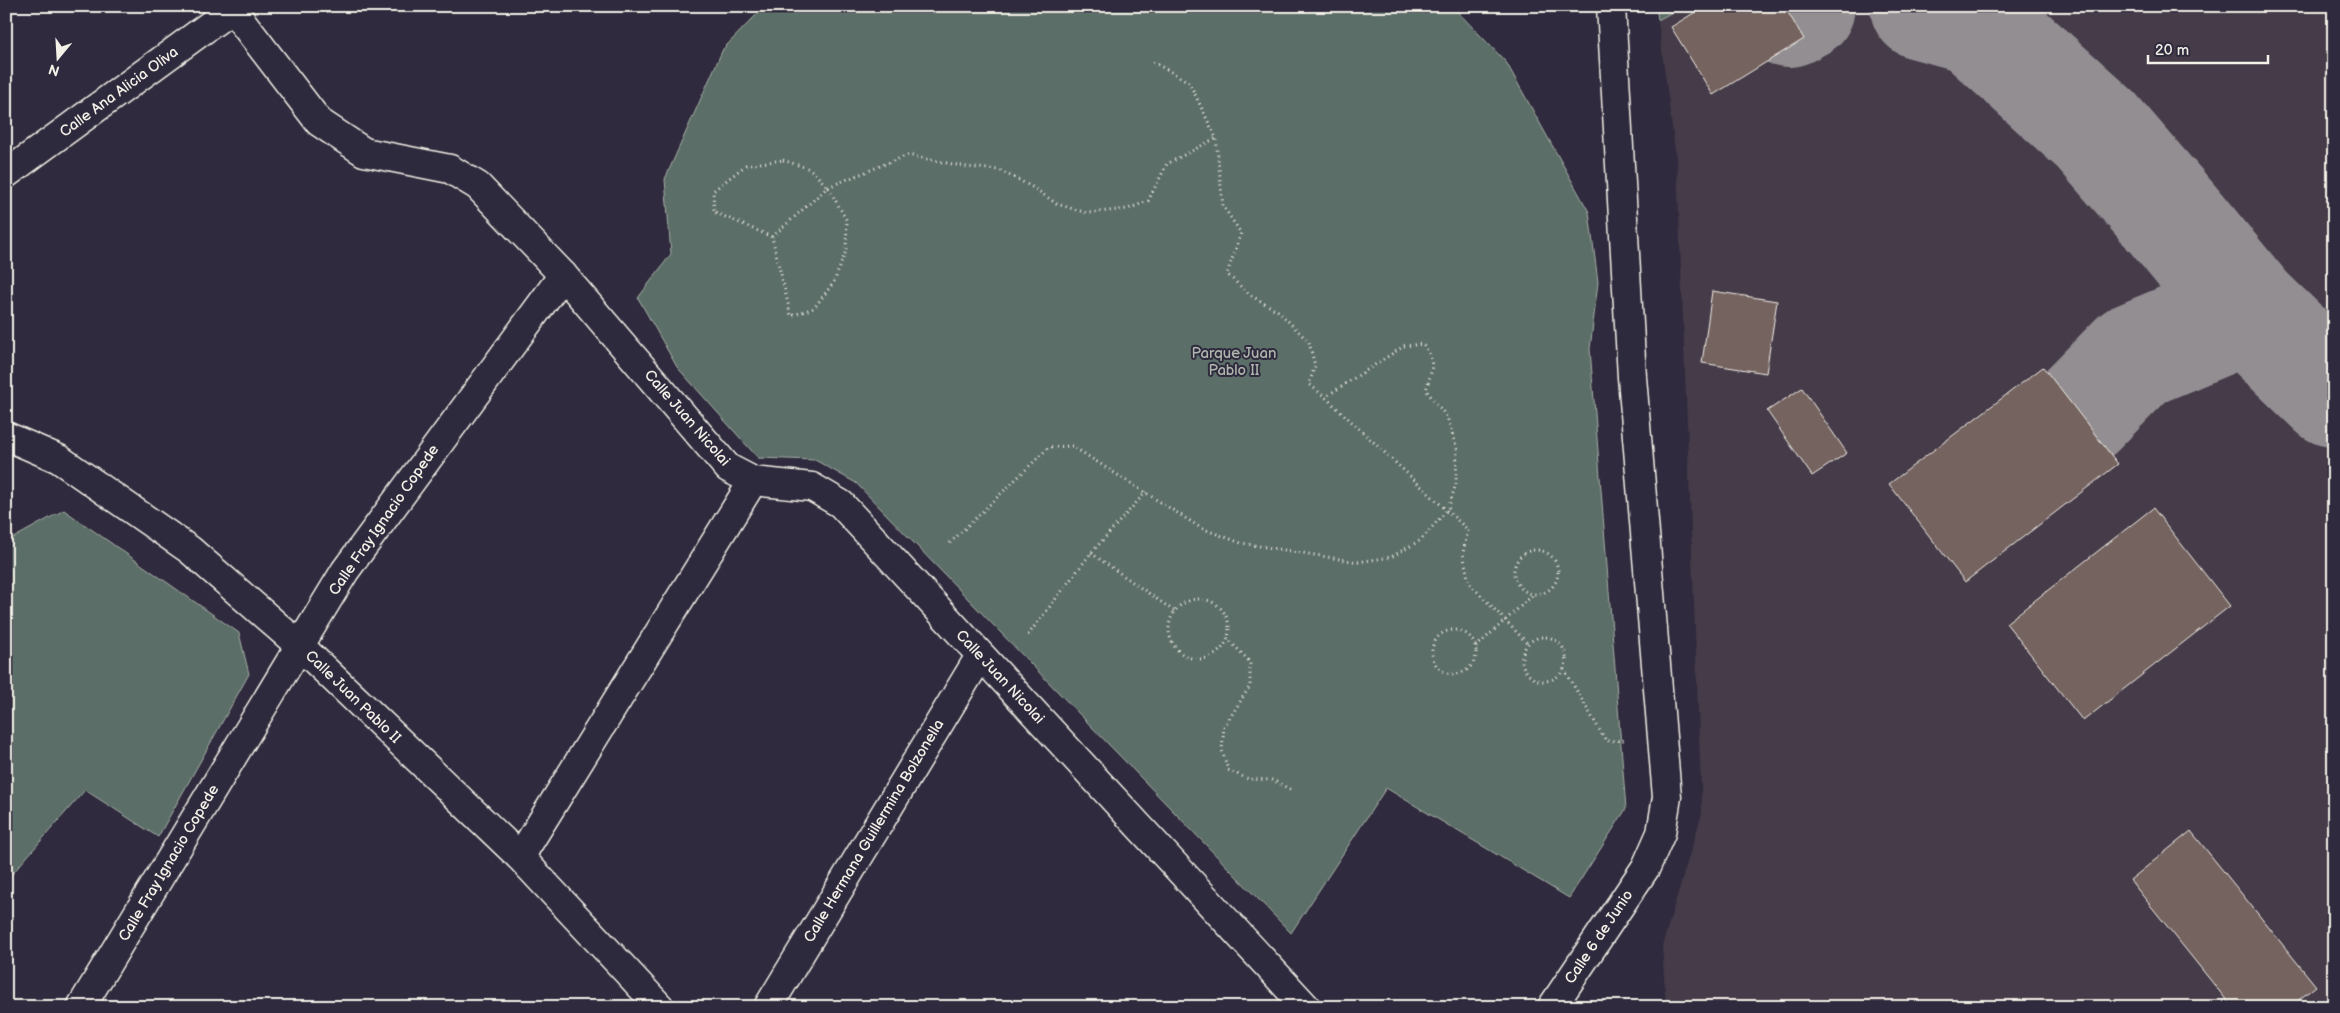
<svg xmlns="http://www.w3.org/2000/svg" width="2340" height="1013" font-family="'Balsamiq Sans',sans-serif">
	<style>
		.built { fill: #443b48 }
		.green { fill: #5b6e67; stroke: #a8b0a8 }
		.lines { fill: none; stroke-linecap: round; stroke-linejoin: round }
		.taxiway { stroke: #928e92; stroke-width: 108 }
		.building { fill: #746461; stroke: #f4f1e8 }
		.minor-casing { stroke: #f4f1e8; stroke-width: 31 }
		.path { stroke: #f4f1e8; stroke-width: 3; stroke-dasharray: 1 4; stroke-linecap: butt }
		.minor { stroke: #2f2a3d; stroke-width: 28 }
		.labels { text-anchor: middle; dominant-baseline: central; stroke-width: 4; stroke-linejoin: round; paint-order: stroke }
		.street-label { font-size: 15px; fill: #f4f1e8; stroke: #2f2a3d }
		.park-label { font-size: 15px; fill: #afb6ae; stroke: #2f2a3d }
	</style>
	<rect width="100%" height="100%" fill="#2f2a3d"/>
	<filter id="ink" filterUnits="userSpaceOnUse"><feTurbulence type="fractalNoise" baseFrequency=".02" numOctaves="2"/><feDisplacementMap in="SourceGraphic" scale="10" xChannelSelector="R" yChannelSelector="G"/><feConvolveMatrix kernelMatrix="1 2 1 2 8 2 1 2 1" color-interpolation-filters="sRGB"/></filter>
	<g filter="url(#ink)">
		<polygon class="built" points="1656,6 2334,6 2334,1007 1666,1007 1662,946 1702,813 1677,166"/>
		<g class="green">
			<polygon points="765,6 1452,6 1506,62 1589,212 1598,282 1590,349 1626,809 1569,898 1386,788 1291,933 856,483 815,460 758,458 677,367 638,298 671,254 665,179 723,49"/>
			<polygon points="1656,6 1683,6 1658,20"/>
			<polygon points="64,510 239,633 249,674 158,837 85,790 6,881 6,542"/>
		</g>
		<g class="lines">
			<g class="taxiway">
				<polyline points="1924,6 1975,20 2096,130 2173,219 2247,309 2334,393"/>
				<polyline points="1788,13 1801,6"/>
				<polyline points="2079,413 2135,356 2247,309"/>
			</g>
		</g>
		<g class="building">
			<polygon points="1705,6 1784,6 1804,39 1713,95 1671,27"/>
			<polygon points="1712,291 1777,301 1766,373 1702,363"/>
			<polygon points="2043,367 2118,464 1965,582 1889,484"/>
			<polygon points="1802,388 1847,453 1812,476 1767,411"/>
			<polygon points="2153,508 2230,606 2083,721 2006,623"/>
			<polygon points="2191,831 2316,986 2290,1007 2232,1007 2130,880"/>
		</g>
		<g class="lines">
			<g class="minor-casing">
				<g id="minor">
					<polyline points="230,6 319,122 364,152 450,169 478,186 563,275 728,468 753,481 812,487 841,504 1306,1007"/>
					<polyline points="6,174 232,9"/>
					<polyline points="6,436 59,459 190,550 300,646 520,857 660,1007"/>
					<polyline points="520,857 753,481"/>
					<polyline points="81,1007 345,571 563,275"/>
					<polyline points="768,1007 980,656"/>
					<polyline points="1552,1007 1646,867 1661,833 1667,797 1632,377 1611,6"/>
				</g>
			</g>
			<g class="path">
				<polyline points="1153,62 1189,82 1216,138 1223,206 1241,233 1227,274 1250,295 1278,311 1309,342 1315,366 1309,384 1325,397 1468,530 1463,553 1469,583 1528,644"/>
				<polygon points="783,160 810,169 828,187 847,221 846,251 834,282 814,308 791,316 772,237 714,212 713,191 746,165"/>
				<polyline points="772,237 828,187 908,155 967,167 999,170 1034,188 1057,204 1087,213 1128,209 1148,201 1167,164 1216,138"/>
				<path d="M 950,543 L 1049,447 L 1072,446 L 1201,528 L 1241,543 L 1358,562 L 1391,557 L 1421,540 L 1448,509 L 1456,484 L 1457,449 L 1447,417 L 1426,390 C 1432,371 1436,360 1423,344 L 1404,346 L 1325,397"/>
				<circle cx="1536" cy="572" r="22"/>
				<polyline points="1091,553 1174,611"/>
				<circle cx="1199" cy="629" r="30"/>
				<circle cx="1454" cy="652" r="22"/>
				<polyline points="1028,635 1091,553 1146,492"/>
				<circle cx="1544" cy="659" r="22"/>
				<polyline points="1227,638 1250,662 1250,686 1224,727 1222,750 1228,770 1248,779 1273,780 1291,790"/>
				<polyline points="1476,647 1534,594"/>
				<polyline points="1564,669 1606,741 1627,740"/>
			</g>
			<use href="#minor" class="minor"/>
		</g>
	</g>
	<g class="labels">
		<g class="street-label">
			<text transform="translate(119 92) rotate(-36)">Calle Ana Alicia Oliva</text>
			<text transform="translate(687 418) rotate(49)">Calle Juan Nicolai</text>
			<text transform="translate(384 520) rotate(-55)">Calle Fray Ignacio Copede</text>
			<text transform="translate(1000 677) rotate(47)">Calle Juan Nicolai</text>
			<text transform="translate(353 697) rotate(44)">Calle Juan Pablo II</text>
			<text transform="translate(874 831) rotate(-59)">Calle Hermana Guillermina Bolzonella</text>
			<text transform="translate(169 863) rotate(-59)">Calle Fray Ignacio Copede</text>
			<text transform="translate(1599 937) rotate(-56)">Calle 6 de Junio</text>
		</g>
		<g class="park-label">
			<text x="1234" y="353">Parque Juan<tspan x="1234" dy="17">Pablo II</tspan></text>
		</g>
	</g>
	<rect width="2340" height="1013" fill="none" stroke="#2f2a3d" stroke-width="25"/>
	<rect x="12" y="12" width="2315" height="988" fill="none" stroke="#f4f1e8" stroke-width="2" filter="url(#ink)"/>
	<g transform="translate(58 58) rotate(198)" stroke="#2f2a3d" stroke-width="4" paint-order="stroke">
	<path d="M0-4L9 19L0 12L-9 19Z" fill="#f4f1e8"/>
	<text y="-8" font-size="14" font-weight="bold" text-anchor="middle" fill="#f4f1e8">N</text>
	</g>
	<path d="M2148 55v8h120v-8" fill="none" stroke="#f4f1e8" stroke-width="2.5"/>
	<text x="2155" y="55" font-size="15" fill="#f4f1e8" stroke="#2f2a3d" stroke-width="4" paint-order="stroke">20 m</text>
</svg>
